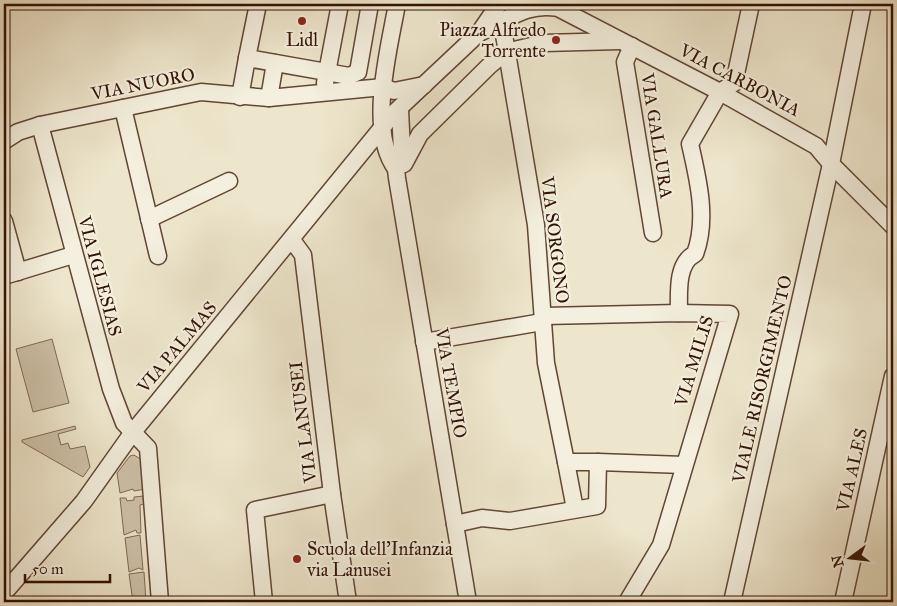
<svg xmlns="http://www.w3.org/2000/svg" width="897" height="606" font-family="'IM FELL Great Primer',serif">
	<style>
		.green { fill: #cec2aa; stroke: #806a56 }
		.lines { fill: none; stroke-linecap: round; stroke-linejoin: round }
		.minor-casing { stroke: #624635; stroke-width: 19 }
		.minor { stroke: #f4efde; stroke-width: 16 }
		.poi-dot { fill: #8f2418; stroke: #f4efde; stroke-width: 2 }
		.labels { text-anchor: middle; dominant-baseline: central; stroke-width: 4.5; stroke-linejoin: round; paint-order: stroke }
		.poi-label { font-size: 18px; fill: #331103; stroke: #f4efde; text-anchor: end }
		.street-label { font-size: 18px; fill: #331103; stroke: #f4efde }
	</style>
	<rect width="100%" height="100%" fill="#eee6cc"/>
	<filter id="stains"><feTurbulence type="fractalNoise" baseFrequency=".004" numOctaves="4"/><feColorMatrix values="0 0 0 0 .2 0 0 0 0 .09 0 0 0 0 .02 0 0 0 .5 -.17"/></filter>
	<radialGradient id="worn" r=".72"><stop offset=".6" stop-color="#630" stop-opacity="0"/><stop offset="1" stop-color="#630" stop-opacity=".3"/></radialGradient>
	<g class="green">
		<polygon points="52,339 69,403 33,412 16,349"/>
		<polygon points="75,426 76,429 58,434 61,445 68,443 70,449 85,446 90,467 83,477 22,442 22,440"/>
		<polygon points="134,455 142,460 145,489 134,491 133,489 120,493 117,473 130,456"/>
		<polygon points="144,496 144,504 140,505 141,533 137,533 136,530 124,535 120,498 126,498 127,501 134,500 134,497"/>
		<polygon points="140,535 143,570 139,568 129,572 125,538"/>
		<polygon points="144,572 146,602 133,602 129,574"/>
	</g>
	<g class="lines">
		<g class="minor-casing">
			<g id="minor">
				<polyline points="258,4 247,58 349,76 358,72 370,4"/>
				<polyline points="502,23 536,225 546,363 566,462"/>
				<path d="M 479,33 C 507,21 525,2 558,8 L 720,92 L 816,146 L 831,164 L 893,226"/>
				<polyline points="632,46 625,62 653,233"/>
				<polyline points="325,83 340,4"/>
				<polyline points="383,87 394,91 424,85"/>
				<polyline points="240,97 247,58"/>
				<polyline points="269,98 275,63"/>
				<polyline points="123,108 158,256"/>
				<polyline points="400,110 402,151 396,169 397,178 468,602"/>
				<polyline points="40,125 111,389 124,423 148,448 160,602"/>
				<polyline points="4,141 18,132 40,125 201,92 269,98 383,87"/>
				<polyline points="404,164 420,134 489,66 506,52 544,43 619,41"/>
				<path d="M 396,169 C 367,130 389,49 397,4"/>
				<polyline points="149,219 229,181"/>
				<polyline points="4,221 18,272"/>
				<polyline points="292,240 303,255 332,494 348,602"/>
				<polyline points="4,276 73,255"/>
				<path d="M 679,313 C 679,294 676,263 695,254 C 708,219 698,179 690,144 L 720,92 L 734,83 L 751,4"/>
				<polyline points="544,316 679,313 730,314 661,545 627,602"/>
				<polyline points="424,342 542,322"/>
				<polyline points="598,462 684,465"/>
				<polyline points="455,524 482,518 510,521 597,506 598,462 566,462 575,509"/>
				<polyline points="4,593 84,501 133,432 394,113 479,33 499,4"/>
				<polyline points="264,602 255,510 332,494"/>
				<polyline points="732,602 831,164 863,4"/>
				<polyline points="843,602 893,376"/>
			</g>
		</g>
		<use href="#minor" class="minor"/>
	</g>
	<g class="poi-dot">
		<circle cx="302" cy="21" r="5"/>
		<circle cx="556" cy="40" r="5"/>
		<circle cx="297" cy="559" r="5"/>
	</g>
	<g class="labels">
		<g class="poi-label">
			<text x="546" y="30">Piazza Alfredo<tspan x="546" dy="21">Torrente</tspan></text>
			<text x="302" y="40" text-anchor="middle">Lidl</text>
			<text x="307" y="549" text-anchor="start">Scuola dell'Infanzia<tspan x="307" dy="21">via Lanusei</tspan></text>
		</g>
		<g class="street-label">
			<text transform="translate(740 80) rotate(28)">VIA CARBONIA</text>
			<text transform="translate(143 84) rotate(-11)">VIA NUORO</text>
			<text transform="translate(657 136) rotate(81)">VIA GALLURA</text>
			<text transform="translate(555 240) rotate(83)">VIA SORGONO</text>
			<text transform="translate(100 276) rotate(75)">VIA IGLESIAS</text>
			<text transform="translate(177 347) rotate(-50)">VIA PALMAS</text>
			<text transform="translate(694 361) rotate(-73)">VIA MILIS</text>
			<text transform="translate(762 379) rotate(-77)">VIALE RISORGIMENTO</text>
			<text transform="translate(451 383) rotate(80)">VIA TEMPIO</text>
			<text transform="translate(303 422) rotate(-97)">VIA LANUSEI</text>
			<text transform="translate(852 470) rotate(-77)">VIA ALES</text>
		</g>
	</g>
	<rect width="897" height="606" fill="none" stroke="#eee6cc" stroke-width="20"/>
	<rect x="5" y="5" width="887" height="596" fill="none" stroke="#331103" stroke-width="2.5"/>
	<rect x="10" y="10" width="877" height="586" fill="none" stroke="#331103"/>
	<g transform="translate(850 558) rotate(255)" stroke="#f4efde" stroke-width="4" paint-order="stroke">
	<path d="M0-4L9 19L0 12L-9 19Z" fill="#331103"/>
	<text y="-8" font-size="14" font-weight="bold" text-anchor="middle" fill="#331103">N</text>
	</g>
	<path d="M25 574v8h85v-8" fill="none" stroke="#331103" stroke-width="2.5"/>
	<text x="32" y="574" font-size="15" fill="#331103" stroke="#f4efde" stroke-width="4" paint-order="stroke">50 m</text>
	<rect width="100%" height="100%" filter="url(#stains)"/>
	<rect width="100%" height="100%" fill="url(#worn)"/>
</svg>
